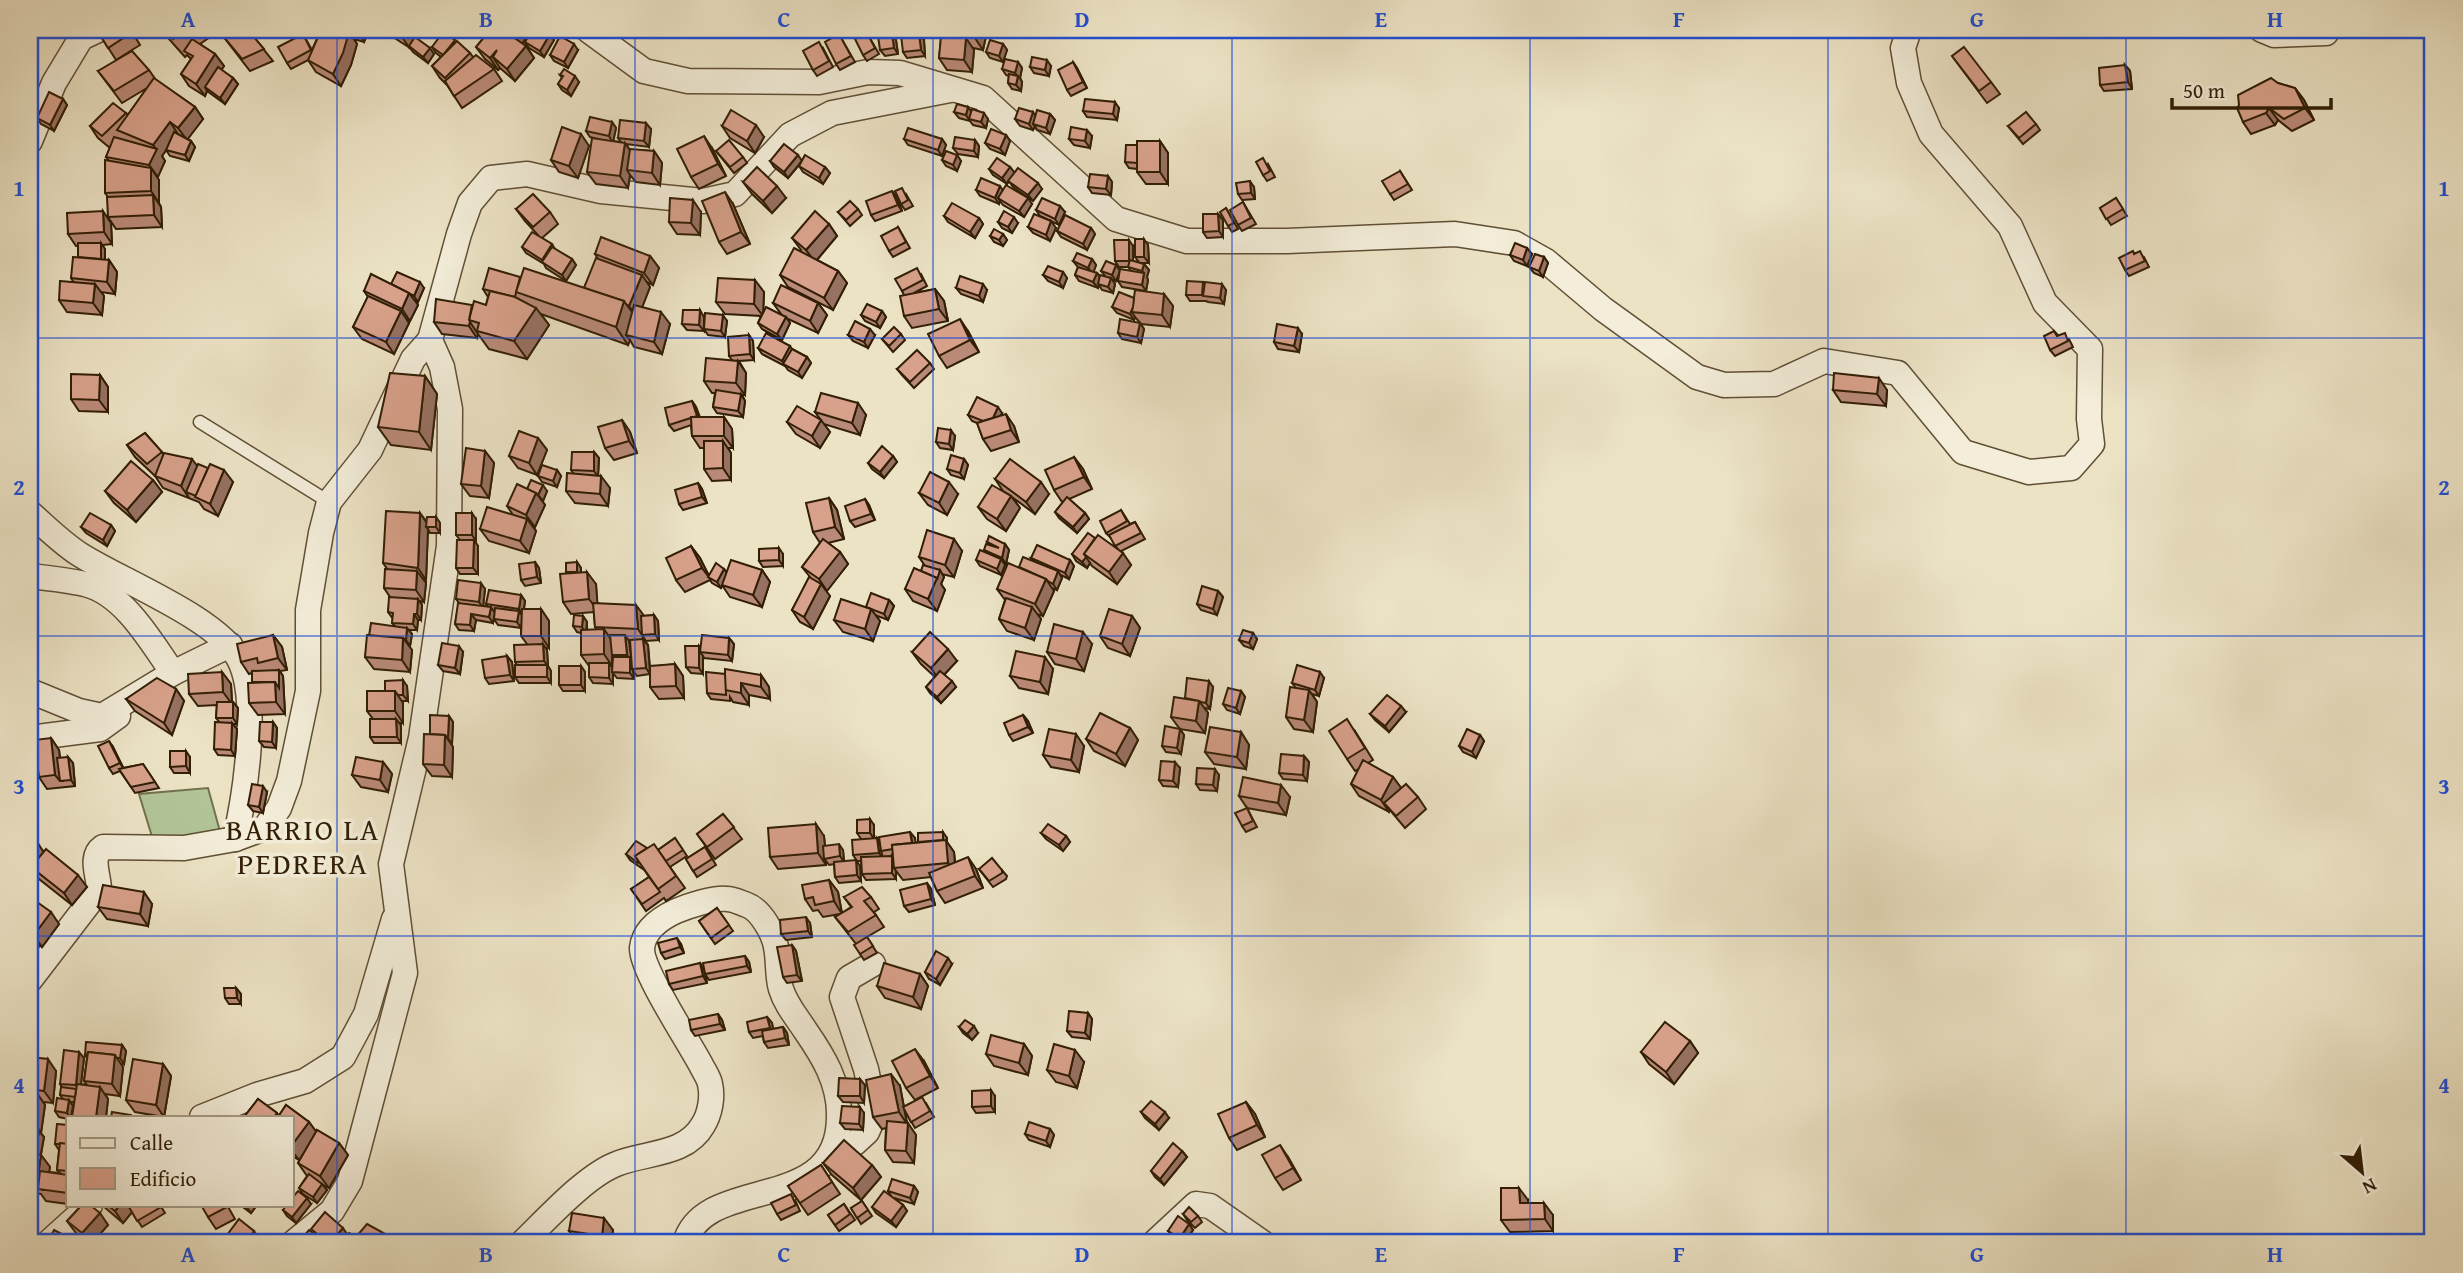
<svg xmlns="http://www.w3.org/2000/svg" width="2463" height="1273" font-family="'Gentium Book Plus',serif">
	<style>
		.green { fill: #b2c598; stroke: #72724e; stroke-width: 2 }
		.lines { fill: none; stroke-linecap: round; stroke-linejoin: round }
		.service-casing { stroke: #604f35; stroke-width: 15 }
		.minor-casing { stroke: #604f35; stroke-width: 27 }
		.service { stroke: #f3edd9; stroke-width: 12 }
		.minor { stroke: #f3edd9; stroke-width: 24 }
		.wall { fill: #ba8a78; stroke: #311e05; stroke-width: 2 }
		.shaded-wall { fill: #977161; stroke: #311e05; stroke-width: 2 }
		.building { fill: #d8a18b; stroke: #311e05; stroke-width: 2 }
		.grid { fill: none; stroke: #1d4ed8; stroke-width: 2; stroke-opacity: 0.55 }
		.labels { text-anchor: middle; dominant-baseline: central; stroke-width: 7; stroke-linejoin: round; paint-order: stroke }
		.neighbourhood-label { font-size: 30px; letter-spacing: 2px; fill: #311e05; stroke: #f3edd9 }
		.neatline { fill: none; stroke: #1d4ed8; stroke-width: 2.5 }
		.grid-label { font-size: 23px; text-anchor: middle; font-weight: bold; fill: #1d4ed8 }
	</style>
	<rect width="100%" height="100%" fill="#ece3c5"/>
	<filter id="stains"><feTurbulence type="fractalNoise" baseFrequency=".00286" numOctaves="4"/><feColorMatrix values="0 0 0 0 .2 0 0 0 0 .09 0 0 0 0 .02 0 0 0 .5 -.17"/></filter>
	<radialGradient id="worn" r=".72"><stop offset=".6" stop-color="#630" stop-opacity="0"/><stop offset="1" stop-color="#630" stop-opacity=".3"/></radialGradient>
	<polygon class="green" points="208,788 221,835 153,840 139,794"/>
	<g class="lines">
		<g class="service-casing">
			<polyline id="service" points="200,422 329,502"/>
		</g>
		<g class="minor-casing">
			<g id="minor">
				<polyline points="588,30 644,71 688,81 819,82 868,72 900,73 983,98 1116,219 1187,241 1287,241 1455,234 1514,243 1546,261 1603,309 1697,377 1724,385 1774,384 1824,361 1898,373 1963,452 2029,472 2071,468 2092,444 2089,419 2090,349 2045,303 2010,226 1931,134 1909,83 1903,48 1909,30"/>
				<polyline points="2262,30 2274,35 2326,33"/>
				<polyline points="30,141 54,83 81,38 98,30"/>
				<path d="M 30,513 C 46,527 62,543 79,554 C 119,580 218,618 239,659 C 260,699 245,796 235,839 L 265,828 L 279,808 L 289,781 L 308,691 L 308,610 L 321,533 L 329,502 L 370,450 L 413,359 L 430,340"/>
				<path d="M 30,576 C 48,578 67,580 85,584 C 125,594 151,642 173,673"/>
				<polyline points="30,691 79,711 102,716 173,673 230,645"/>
				<polyline points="30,738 100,729 118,716"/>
				<path d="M 30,980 L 99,890 C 99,875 89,857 103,847 L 184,848 L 235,839"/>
				<polyline points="202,1117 257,1095 305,1081 343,1057 366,1014 394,919"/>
				<polyline points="833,1150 844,1150 855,1143 867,1132 871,1123 871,1093 866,1069 842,997 849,978 873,964"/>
				<polyline points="48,1243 90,1205"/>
				<polyline points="293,1243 332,1211 350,1181 405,973 391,864 421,738 449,546 450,409 442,367 430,340 459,234 470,203 491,178 527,174 601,191 703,201 735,194 790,135 832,113 950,90"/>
				<path d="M 522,1243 C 547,1219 587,1174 619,1163 C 648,1152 686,1155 703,1125 C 710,1114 713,1097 710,1084 C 709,1078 704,1071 701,1065 C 689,1042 641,970 642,948 C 644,929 661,918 676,911 C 688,906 715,897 727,899 C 734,899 741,903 747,905 C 761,910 774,934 776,947 C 779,961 777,976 781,989 C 786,1005 796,1016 805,1030 C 823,1056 840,1083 839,1117 C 839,1217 705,1173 685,1243"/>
				<polyline points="1154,1243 1196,1204 1210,1206 1263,1243"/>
			</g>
		</g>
		<use href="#service" class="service"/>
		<use href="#minor" class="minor"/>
	</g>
	<g class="wall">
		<polygon points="97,30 131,30 140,45 116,60"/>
		<polygon points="161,30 248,30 273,61 250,71 219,31 200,44 215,54 224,66 221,70 233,78 238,84 225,104 207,91 205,96 189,86 181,74 191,59 187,55 185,57"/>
		<polygon points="321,30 369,30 364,42 354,39 357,44 351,65 341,86 316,72 308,60 291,69 287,63 303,34 312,50"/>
		<polygon points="388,30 423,30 417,39 434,54 428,63 413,52 410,48 393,37"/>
		<polygon points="490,30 550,34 554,40 544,57 529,48 525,42 530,33 522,43 526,46 534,58 515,81 500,68 498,70 485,59 476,47"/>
		<polygon points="832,30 852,30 840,36 855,62 840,70 836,64 836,36"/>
		<polygon points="935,30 982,30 986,36 983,50 973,48 974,50 972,72 947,70 939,58 941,39"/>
		<polygon points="867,33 879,54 867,61 863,55"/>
		<polygon points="892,34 896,40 898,54 885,56 880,50"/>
		<polygon points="924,40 925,56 907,58 903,52"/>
		<polygon points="456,42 470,53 473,57 494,69 502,81 462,108 447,85 440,78 432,66 441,57 436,53 432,47"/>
		<polygon points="1003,44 1007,50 1003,62 990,58 986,52"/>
		<polygon points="823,48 833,67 817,76 813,70"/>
		<polygon points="578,50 568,68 554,61 550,55"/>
		<polygon points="1952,56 1991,82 2000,94 1987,103"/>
		<polygon points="1018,62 1022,68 1020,78 1022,82 1021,91 1012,89 1008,83 1009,76 1006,75 1002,69"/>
		<polygon points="1073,62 1077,68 1087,88 1071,96 1067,90"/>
		<polygon points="2125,65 2130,71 2132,89 2104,91 2100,85"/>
		<polygon points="1051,66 1049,76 1034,73 1030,67"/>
		<polygon points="149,70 156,80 195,107 203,119 187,139 191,141 195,147 189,161 170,156 166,150 162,156 165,161 157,177 159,180 159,203 161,207 162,227 116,229 108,217 108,197 105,193 109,161 106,157 110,148 98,138 90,126 126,113 128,115 147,88 122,103 98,71"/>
		<polygon points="560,75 579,82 571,96 562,90 558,84 562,78"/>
		<polygon points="2278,83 2295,88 2304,100 2314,120 2292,131 2278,120 2275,125 2251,134 2243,122"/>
		<polygon points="63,99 67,105 54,131 41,124 37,118"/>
		<polygon points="968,107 971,111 988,119 986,128 973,125 970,121 959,118 954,112"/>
		<polygon points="1119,108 1117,120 1087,117 1083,111"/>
		<polygon points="1050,114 1055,120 1050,134 1037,130 1035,126 1033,130 1020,126 1015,119"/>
		<polygon points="612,122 616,128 613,141 621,142 618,138 651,129 649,147 626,144 630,150 654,151 662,163 660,185 636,182 630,175 628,188 596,184 587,172 598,139 590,137 586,131"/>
		<polygon points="2036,124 2040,130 2023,144 2008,126"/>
		<polygon points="722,126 764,137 755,153 730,138"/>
		<polygon points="1006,135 1010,141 1005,155 990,149 985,143"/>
		<polygon points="1092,136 1090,148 1074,145 1069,139"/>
		<polygon points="904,139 942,139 946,145 942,156 908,145"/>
		<polygon points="975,140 979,146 978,157 958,154 953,148"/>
		<polygon points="1160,141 1168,153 1168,184 1146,184 1137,172 1137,169 1129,168 1125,162 1137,145"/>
		<polygon points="589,146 578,178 559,172 551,160"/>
		<polygon points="712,148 726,176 699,189 691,177"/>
		<polygon points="716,151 743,157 747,163 734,173"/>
		<polygon points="957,155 961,161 957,171 946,166 942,160"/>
		<polygon points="802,160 825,167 830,173 823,184 803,172 799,166 799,165 788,178 774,167 770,161"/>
		<polygon points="1268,164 1275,177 1267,181 1263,175"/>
		<polygon points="1010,167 1014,173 1042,189 1033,201 1013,187 1009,181 1007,184 993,175 989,169"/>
		<polygon points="1400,171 1412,190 1394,200 1390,194"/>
		<polygon points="1108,176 1112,182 1111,195 1092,193 1088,187"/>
		<polygon points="743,182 786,198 772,213 752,194"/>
		<polygon points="1254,187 1255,199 1242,200 1238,194"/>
		<polygon points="976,190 1003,191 1032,204 1024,217 1003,205 1000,201 999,204 980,196"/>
		<polygon points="906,194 913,206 905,210 901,204"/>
		<polygon points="897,197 902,211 875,221 871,215"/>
		<polygon points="2116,198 2127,216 2111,225 2100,208"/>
		<polygon points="1243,202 1256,224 1242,231 1238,225"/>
		<polygon points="733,204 750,244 727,254 719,242"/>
		<polygon points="1226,208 1238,229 1232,232 1228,226"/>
		<polygon points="516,209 550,212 558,224 542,238 552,244 555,249 572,259 576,265 566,281 546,268 544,264 526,253 522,247 538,235 525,221"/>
		<polygon points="858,209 862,215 850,226 838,212"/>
		<polygon points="1036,210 1065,212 1059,225 1040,216"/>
		<polygon points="701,212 700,235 677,234 669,222"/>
		<polygon points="1218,214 1223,220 1223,237 1207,238 1203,232"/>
		<polygon points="944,216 979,218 983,224 975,238 948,222"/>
		<polygon points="998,222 1018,223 1012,233 1002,228"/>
		<polygon points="111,223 112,244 102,245 105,249 105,260 109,260 117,272 115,294 101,292 104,296 102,315 67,312 59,300 74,283 71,278 78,257 78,246 76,246 68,234"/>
		<polygon points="829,224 837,236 817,260 838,271 847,283 833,310 788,287 780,275 801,250 792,238"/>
		<polygon points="898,227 910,248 893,257 889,251"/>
		<polygon points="1028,227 1056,228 1050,241 1033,233"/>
		<polygon points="1091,228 1095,234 1087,250 1061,237 1057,231"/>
		<polygon points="1003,234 1007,240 1003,246 994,242 990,236"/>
		<polygon points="1148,245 1149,263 1143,263 1144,264 1149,270 1147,277 1148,280 1146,291 1122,287 1118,281 1119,273 1116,281 1111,279 1115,284 1113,293 1102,290 1099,285 1098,288 1079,281 1075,275 1078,267 1073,261 1092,259 1096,265 1093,272 1097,273 1100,277 1106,277 1101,271 1116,265 1120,271 1131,271 1128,267 1119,267 1115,261 1133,246 1133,261 1139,262 1135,257"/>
		<polygon points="2135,253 2144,257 2149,267 2129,276 2125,270"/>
		<polygon points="595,254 650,256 659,268 653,285 647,282 650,287 642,307 670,324 662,354 634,347 630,340 628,345 541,314 549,325 527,359 489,349 478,334 477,338 442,334 434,322 486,305 488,297 483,289 520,277 521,278 584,288 598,259"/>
		<polygon points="1532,254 1527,266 1514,261 1510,255"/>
		<polygon points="1544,257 1548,263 1543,277 1534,273 1529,267"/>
		<polygon points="1063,272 1067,278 1063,288 1048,281 1043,275"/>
		<polygon points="921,274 927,286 914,293 935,289 944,301 948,321 912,328 904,316 904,295 902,291"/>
		<polygon points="1203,282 1205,285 1226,290 1224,304 1208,302 1206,301 1190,301 1186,295"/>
		<polygon points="391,284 424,288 418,302 414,300 418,305 410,321 406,319 409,323 394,354 362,339 353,327 368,297 364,291"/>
		<polygon points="956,288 987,290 983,302 961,294"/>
		<polygon points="764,292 763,313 781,314 773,303 818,303 827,315 818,333 786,318 790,323 782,340 762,329 758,323 761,316 725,314 716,302"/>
		<polygon points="1164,294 1173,306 1170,327 1141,324 1135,317 1134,320 1117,313 1112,307 1134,298"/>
		<polygon points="882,311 886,317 880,328 865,321 861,315"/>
		<polygon points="704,317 704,328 727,321 725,337 708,335 704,329 704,331 687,330 682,324"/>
		<polygon points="1140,323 1144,329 1141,343 1122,339 1118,333"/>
		<polygon points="968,331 979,352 947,368 939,356"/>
		<polygon points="2054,331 2058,336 2069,339 2073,347 2055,356 2050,350"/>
		<polygon points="901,334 905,340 893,352 882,339"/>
		<polygon points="1302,334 1299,352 1278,349 1274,342"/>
		<polygon points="749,335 753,341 754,360 739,361 746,373 745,395 742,395 745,401 743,417 717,413 713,407 715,393 712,393 704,381 732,360 729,356"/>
		<polygon points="848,335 875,335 868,348 853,341"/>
		<polygon points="758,348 792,349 807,357 811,363 802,378 788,370 785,366 762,354"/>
		<polygon points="930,363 934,369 914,388 902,375 897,369"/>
		<polygon points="100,375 108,387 108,412 79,411 71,399"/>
		<polygon points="425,376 437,394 431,450 391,445 378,427"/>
		<polygon points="1833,390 1887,390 1886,406 1841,402"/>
		<polygon points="692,401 696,407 700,417 724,417 732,429 733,448 728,448 731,453 731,480 712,481 704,469 704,448 700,448 692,436 691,425 674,431 669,425"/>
		<polygon points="815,412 866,415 860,435 824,424 830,432 820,448 796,434 787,422 820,419"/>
		<polygon points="1002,413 1001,415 1014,426 1019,442 991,451 983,439 977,423 972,421 968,415"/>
		<polygon points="622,420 630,432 637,453 614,460 605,448"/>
		<polygon points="145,433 164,455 197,466 233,482 218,516 204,509 199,502 163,488 155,476 135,457 127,445"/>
		<polygon points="955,436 953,450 940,448 936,442"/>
		<polygon points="538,438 547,450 537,475 518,468 509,456"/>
		<polygon points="485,451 494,463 489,498 470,496 461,484"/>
		<polygon points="594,452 599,458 598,476 610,488 608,506 575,503 566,491 574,474 571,470"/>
		<polygon points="893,456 897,462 884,478 872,469 868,463"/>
		<polygon points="1074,457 1083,469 1092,489 1069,499 1085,513 1089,519 1077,533 1059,518 1055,512 1064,501 1062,502 1054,490"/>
		<polygon points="964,459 968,465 964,479 951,475 947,469"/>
		<polygon points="557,470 561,476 557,487 542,482 538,476"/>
		<polygon points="995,479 1049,494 1035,514 1012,497 1020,508 1006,531 987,519 978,507 1008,494 1003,491"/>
		<polygon points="153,480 162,492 136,522 114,503 105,491"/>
		<polygon points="698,483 702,489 707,503 683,510 679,504"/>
		<polygon points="527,489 547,491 543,501 542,500 545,505 535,527 532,525 536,531 529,553 489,541 480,529 513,515 507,506"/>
		<polygon points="919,493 958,494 947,515 928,505"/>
		<polygon points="829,498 837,510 844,539 828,543 840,552 848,564 826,591 830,596 813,629 800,622 792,610 810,577 802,567 820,543 813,532"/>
		<polygon points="865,499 869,505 875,520 855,527 850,521"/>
		<polygon points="1121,510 1130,524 1135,522 1145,539 1121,551 1131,565 1117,584 1092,566 1090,563 1087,568 1076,561 1072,554 1095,538 1117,548 1111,538 1106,533"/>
		<polygon points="420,513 427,522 436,517 440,523 440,533 430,533 428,529 426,580 423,579 426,583 424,602 420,601 422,605 421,620 418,620 417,630 409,630 412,634 410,646 409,646 412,650 410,672 374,669 365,657 369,636 395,626 392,623 393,619 388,612 390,597 384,588 388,570 383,563"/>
		<polygon points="476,519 476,541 474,541 478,546 478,574 460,574 456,568 460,540 456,535"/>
		<polygon points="111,525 115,531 107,546 86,533 81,527"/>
		<polygon points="987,542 1005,544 1009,550 1006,564 1004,563 1005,565 1001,575 980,566 976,560 985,553 984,550 989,545"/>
		<polygon points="691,546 700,558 709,576 726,571 762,570 770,582 762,607 730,597 722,585 721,588 712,583 710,580 685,592 676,580"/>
		<polygon points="962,551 954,577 942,574 944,577 941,584 945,590 937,611 913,601 905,589 925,566 919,557"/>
		<polygon points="783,554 783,566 763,567 759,561"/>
		<polygon points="1031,558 1070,560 1074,566 1069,579 1061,575 1062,578 1057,590 1052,588 1054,591 1043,616 1037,614 1041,619 1034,640 1007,631 999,619 1005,600 997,589 1019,567 1034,561"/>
		<polygon points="535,562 539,568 541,583 525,586 521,580"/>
		<polygon points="577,562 581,568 581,573 596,584 597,603 644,616 654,615 658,621 659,640 645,641 648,645 650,667 675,664 683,676 684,698 659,699 650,687 650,674 637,676 634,672 634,679 617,678 613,673 613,684 593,683 589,677 589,666 581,655 581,633 577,632 573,626 583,616 587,622 587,630 597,630 595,627 594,612 571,614 563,602 567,574 566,572"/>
		<polygon points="485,589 483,606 488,607 486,604 521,595 525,601 524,609 541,609 549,621 549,648 546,648 547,650 548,666 551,671 551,683 519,683 515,677 517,665 515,662 527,644 521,636 521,628 498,625 494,619 493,623 476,620 474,631 459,630 455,624 459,603 456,599"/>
		<polygon points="1218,591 1223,597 1217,615 1201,610 1197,604"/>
		<polygon points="889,600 894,606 888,620 875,615 880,621 873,641 843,632 834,620 866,607"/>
		<polygon points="1132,616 1140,628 1130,656 1108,648 1100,636"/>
		<polygon points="1253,633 1257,639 1253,649 1244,646 1239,640"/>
		<polygon points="273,635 282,647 287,670 280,671 283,676 285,714 258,715 249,703 252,682 252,673 249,674 241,662"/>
		<polygon points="729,638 734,644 732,661 704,658 703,656 703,674 691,673 686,667 701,649"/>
		<polygon points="1092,644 1084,671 1055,664 1047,652"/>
		<polygon points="463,652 460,674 443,671 438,665"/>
		<polygon points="912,652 957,661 944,675 956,687 941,703 930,693 926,687 935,677 921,664"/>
		<polygon points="507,656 512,662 514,681 489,684 485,678"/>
		<polygon points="581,666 585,672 585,691 563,691 559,685"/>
		<polygon points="1053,669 1048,694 1019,688 1010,676"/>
		<polygon points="222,672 231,684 232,702 233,702 238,708 237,724 233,724 237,729 235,756 218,755 214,749 220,723 216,718 217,705 198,706 189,694"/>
		<polygon points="725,674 761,675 769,687 770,699 749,695 749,705 733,702 730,697 730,701 711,699 707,693"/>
		<polygon points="1324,678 1319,696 1312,694 1317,702 1313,732 1294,729 1286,717 1295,687 1292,683"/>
		<polygon points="407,686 408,701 402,701 403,703 403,723 399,723 401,725 401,743 374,743 370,737 373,719 367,711 385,691"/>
		<polygon points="1213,687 1210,709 1205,708 1208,713 1205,733 1180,729 1184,735 1181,754 1166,752 1162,746 1179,728 1171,717 1185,698"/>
		<polygon points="176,689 184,701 172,735 135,711 126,699"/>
		<polygon points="1241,691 1245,697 1240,714 1227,710 1223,704"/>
		<polygon points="1406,712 1389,732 1375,720 1370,714"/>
		<polygon points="1023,715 1028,721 1033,733 1013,741 1009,735"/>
		<polygon points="449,716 453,722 452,744 451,744 453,747 452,777 432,776 423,764 430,734"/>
		<polygon points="273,722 277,728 276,748 264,747 259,741"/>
		<polygon points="1130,728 1138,740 1125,766 1094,751 1086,739"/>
		<polygon points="1355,731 1373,760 1368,763 1393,777 1401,788 1418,797 1426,809 1405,828 1390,810 1389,812 1359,796 1351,784 1359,769 1355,771 1347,759"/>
		<polygon points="1241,732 1249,745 1246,769 1214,764 1205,752"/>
		<polygon points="1480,735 1484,741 1476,758 1463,752 1459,746"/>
		<polygon points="51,738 59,750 60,758 73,763 75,786 47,789 39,777"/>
		<polygon points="1084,746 1079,772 1051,767 1043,755"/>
		<polygon points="113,747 123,768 143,764 159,788 135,793 120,771 113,774 109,768"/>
		<polygon points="1304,756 1309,762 1307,781 1283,779 1279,773"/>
		<polygon points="190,757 190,773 174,773 170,767"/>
		<polygon points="383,762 392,774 388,792 361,787 352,775"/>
		<polygon points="1180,768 1178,787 1163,786 1159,780"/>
		<polygon points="1219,775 1217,791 1200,790 1196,784"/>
		<polygon points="267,792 263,813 253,811 248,805"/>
		<polygon points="1239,796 1290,797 1286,815 1247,808"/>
		<polygon points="1247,808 1257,827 1246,832 1242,826"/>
		<polygon points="723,814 742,839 715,859 697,834"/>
		<polygon points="874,825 874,838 877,838 879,841 915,838 915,843 947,838 947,842 954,852 955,862 976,869 983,888 945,903 937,891 931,877 903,880 896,871 896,879 866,880 862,874 861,861 857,861 853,855 861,839 857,833"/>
		<polygon points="1041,833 1066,836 1070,842 1063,851 1046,839"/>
		<polygon points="824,836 825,846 843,850 844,861 860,866 861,881 839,883 835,877 834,864 829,865 826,861 826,865 778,869 770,857"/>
		<polygon points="30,838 44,852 87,887 72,905 39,879 35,873 30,879"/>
		<polygon points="675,838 687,856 670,867 685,888 666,901 664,898 646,911 631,889 649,877 643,868 643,869 630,860 626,854 647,848 658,850"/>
		<polygon points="705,847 716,865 697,877 686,859"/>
		<polygon points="979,869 1002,870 1007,876 1006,879 993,887"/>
		<polygon points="829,880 838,892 842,913 851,907 844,897 871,897 879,909 874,912 884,927 867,937 877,953 864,960 860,954 856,944 835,917 840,914 823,917 818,910 813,911 805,899"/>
		<polygon points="927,883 931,889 935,905 909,912 904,906"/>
		<polygon points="30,897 59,924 42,947 30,938"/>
		<polygon points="152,904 148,926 107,919 98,907"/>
		<polygon points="717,908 733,931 715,944 699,921"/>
		<polygon points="810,923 812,937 786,940 781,934"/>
		<polygon points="681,944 684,953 665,959 661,953"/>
		<polygon points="792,945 796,951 802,981 787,983 783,977"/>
		<polygon points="745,956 749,962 751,972 709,980 705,974 707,983 673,990 669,984 700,963 704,970"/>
		<polygon points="952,964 940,985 929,979 925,972"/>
		<polygon points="920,974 928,986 921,1009 885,998 877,986"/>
		<polygon points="236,988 241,994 241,1004 229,1004 225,998"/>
		<polygon points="1088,1013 1092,1019 1090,1039 1072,1037 1067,1031"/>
		<polygon points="718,1014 722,1020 725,1030 695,1036 691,1030"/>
		<polygon points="767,1017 772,1023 773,1029 783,1027 787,1033 789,1045 768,1048 764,1042 763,1036 753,1038 749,1032"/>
		<polygon points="959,1027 978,1033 972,1040 963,1033"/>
		<polygon points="1690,1041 1698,1053 1674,1084 1649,1064 1641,1052"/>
		<polygon points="1024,1044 1032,1056 1028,1075 994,1066 986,1054"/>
		<polygon points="122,1045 126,1051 124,1064 121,1064 123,1067 120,1096 105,1094 108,1099 106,1117 72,1117 74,1102 70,1102 73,1106 71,1117 68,1117 68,1119 59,1117 55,1111 63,1099 60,1095 62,1087 60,1084 84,1058 81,1084 87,1085 84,1081 87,1058 85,1055"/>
		<polygon points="30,1057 56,1071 53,1103 43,1102 45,1105 41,1133 44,1137 41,1155 50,1167 49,1172 60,1173 57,1170 59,1150 55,1144 68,1125 68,1204 46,1201 41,1194 34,1193 36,1196 30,1230"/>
		<polygon points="924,1061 938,1088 915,1100 906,1088"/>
		<polygon points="1084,1062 1077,1088 1056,1082 1047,1070"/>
		<polygon points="163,1064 171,1076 164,1117 135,1112 126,1100"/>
		<polygon points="865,1085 864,1103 843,1102 838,1096"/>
		<polygon points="900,1086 904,1107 926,1103 934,1117 915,1128 905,1111 907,1123 916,1135 914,1163 893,1162 885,1150 886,1128 882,1129 873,1117"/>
		<polygon points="995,1096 995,1112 976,1113 972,1107"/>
		<polygon points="258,1099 277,1113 279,1116 286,1105 309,1122 316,1132 317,1130 339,1143 348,1155 329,1188 323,1185 327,1190 317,1203 303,1194 299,1188 307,1176 298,1163 305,1151 299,1160 292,1156 292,1117 244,1117"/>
		<polygon points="1246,1102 1255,1114 1265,1137 1237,1150 1229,1138"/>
		<polygon points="1141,1112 1169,1118 1159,1130 1145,1118"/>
		<polygon points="864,1113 863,1130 845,1129 840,1123"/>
		<polygon points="1050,1129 1054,1135 1050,1147 1029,1140 1025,1134"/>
		<polygon points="1182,1151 1187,1157 1164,1185 1155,1177 1151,1171"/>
		<polygon points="1288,1157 1301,1180 1283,1190 1275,1178"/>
		<polygon points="823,1163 872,1165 881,1177 861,1200 832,1175"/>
		<polygon points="821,1165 840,1194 808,1215 788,1186"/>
		<polygon points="914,1186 918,1192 914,1204 894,1198 903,1205 907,1211 896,1227 876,1213 872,1207 891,1196 888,1191"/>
		<polygon points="795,1200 800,1211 781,1220 777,1214"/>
		<polygon points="1528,1200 1528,1203 1553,1215 1553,1231 1510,1232 1501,1220"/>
		<polygon points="862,1201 872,1216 861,1224 851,1208"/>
		<polygon points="311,1204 296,1223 287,1216 283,1210"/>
		<polygon points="844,1204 855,1220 839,1231 828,1215"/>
		<polygon points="73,1205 90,1205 108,1225 92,1243 88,1243 76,1233 67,1221 81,1206"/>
		<polygon points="102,1205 160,1205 165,1213 142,1227 132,1212 123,1223"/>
		<polygon points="227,1205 235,1219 216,1229 208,1217"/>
		<polygon points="240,1205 257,1205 251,1213"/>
		<polygon points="1183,1214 1198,1216 1202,1222 1195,1228 1187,1220"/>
		<polygon points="1189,1224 1193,1230 1185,1243 1173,1237 1168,1231"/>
		<polygon points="613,1230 611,1243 578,1243 569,1231"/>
	</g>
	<g class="shaded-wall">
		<polygon points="356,30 369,30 364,42"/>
		<polygon points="406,30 423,30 411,48 409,46 410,49 402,37"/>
		<polygon points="524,30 533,30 520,46 516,40"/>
		<polygon points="977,30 982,30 986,36 983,50 975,38"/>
		<polygon points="349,32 357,44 351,65 341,86 333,74"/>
		<polygon points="550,34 554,40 544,57 540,51"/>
		<polygon points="892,34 896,40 898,54 894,48"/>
		<polygon points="919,34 924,40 925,56 921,50"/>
		<polygon points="966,38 974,50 972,72 964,60"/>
		<polygon points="574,44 578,50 568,68 564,62"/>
		<polygon points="1003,44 1007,50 1003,62 999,56"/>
		<polygon points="526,46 534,58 515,81 507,69"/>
		<polygon points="430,48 434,54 428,63 423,57"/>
		<polygon points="497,50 493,57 500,68 498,70 490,58"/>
		<polygon points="215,54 224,66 208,90 205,87 207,91 205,96 196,84"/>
		<polygon points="1047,60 1051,66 1049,76 1045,70"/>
		<polygon points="1018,62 1022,68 1020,78 1022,82 1021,91 1016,85 1018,77 1015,73"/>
		<polygon points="1073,62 1077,68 1087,88 1083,82"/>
		<polygon points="2125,65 2130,71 2132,89 2128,82"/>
		<polygon points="575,76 579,82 571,96 567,90"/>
		<polygon points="233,78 238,84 225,104 220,98"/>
		<polygon points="2295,88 2304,100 2314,120 2305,108"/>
		<polygon points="63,99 67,105 54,131 50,125"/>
		<polygon points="1115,102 1119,108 1117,120 1113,114"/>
		<polygon points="195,107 203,119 187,140 178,128"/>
		<polygon points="968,107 972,113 969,119 970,121 966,115"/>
		<polygon points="2269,108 2278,120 2275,125 2266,113"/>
		<polygon points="1033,112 1037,119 1033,124 1035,126 1033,130 1029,124"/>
		<polygon points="984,113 988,119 986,128 981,122"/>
		<polygon points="1050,114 1055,120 1050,134 1046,128"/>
		<polygon points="170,122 178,134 162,156 165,161 158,177 149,165 156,149 153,145"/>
		<polygon points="612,122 616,128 613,143 609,136"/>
		<polygon points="646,123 651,129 649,147 644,141"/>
		<polygon points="756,125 764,137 755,153 747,141"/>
		<polygon points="1087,130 1092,136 1090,148 1085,141"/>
		<polygon points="581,134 589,146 578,178 569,166"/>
		<polygon points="1006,135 1010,141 1005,155 1000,149"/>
		<polygon points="704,136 712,148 726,176 718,164"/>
		<polygon points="942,139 946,145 942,156 938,150"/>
		<polygon points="975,140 979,146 978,157 974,151"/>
		<polygon points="191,141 195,147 189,161 185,155"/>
		<polygon points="1160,141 1168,153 1168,184 1160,172"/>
		<polygon points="625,143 633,155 627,170 630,175 628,188 620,176"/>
		<polygon points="654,151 662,163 660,185 652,173"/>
		<polygon points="798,155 802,161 788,178 784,172"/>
		<polygon points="957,155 961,161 957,171 953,165"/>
		<polygon points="825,167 830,173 823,184 819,178"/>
		<polygon points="1010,167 1015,173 1007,184 1002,178"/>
		<polygon points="151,168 159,180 159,203 151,191"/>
		<polygon points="1108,176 1112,182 1111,195 1106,189"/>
		<polygon points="1250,181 1254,187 1255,199 1251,193"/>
		<polygon points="1038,183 1042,189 1033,201 1028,195"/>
		<polygon points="777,186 786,198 772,213 763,201"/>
		<polygon points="1000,186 1004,192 998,198 1000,201 999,204 995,198"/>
		<polygon points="892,191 897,197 902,211 898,205"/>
		<polygon points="725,192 733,204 750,244 741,232"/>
		<polygon points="153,195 161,207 162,227 154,215"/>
		<polygon points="1028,198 1032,204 1024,217 1019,211"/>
		<polygon points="693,200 701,212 700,235 691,223"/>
		<polygon points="1060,206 1065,212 1059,225 1055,219"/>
		<polygon points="103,211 111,223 112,244 104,232"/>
		<polygon points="1218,214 1223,220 1223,237 1219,231"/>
		<polygon points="1014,217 1018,223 1012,233 1008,227"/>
		<polygon points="979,218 983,224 975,238 970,232"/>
		<polygon points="1051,221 1056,228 1050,241 1046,235"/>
		<polygon points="829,224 837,236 815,262 806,250"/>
		<polygon points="1091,228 1095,234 1087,250 1083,244"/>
		<polygon points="1003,234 1007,240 1003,246 999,240"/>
		<polygon points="1144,239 1148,245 1149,263 1144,257"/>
		<polygon points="1129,240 1133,246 1133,267 1129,261"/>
		<polygon points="101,243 105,249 105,267 101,261"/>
		<polygon points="1527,248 1532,254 1527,266 1523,260"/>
		<polygon points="650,256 659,268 653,285 644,273"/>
		<polygon points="1544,257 1548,263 1543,277 1539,271"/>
		<polygon points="572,259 576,265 566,281 562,275"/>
		<polygon points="1092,259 1096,265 1093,274 1088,268"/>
		<polygon points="109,260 117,272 115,294 107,282"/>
		<polygon points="1144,264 1149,270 1147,277 1148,280 1146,291 1142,285 1144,273 1142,271"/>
		<polygon points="1116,265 1120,271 1116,281 1112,275"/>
		<polygon points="838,271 847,283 833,310 824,298"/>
		<polygon points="1063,272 1067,278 1063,288 1059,282"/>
		<polygon points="1097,273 1101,279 1098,288 1093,282"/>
		<polygon points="642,275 650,287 638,318 629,306"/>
		<polygon points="1111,278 1115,284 1113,293 1108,287"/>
		<polygon points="755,280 764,292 763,316 754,304"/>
		<polygon points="420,282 424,288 418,302 414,296"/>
		<polygon points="95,284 104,296 102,315 93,303"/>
		<polygon points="983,284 987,290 983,302 979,296"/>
		<polygon points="1222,284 1226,290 1224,304 1220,298"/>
		<polygon points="935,289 944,301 948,321 939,309"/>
		<polygon points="409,293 418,305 410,321 402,309"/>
		<polygon points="1164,294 1173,306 1170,327 1162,315"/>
		<polygon points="1136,299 1132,312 1135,317 1134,320 1130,314"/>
		<polygon points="624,301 637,319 626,335 630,340 628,345 616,327"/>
		<polygon points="818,303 827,315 818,333 810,321"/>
		<polygon points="536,308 549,325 527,359 514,341"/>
		<polygon points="700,310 704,317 704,331 699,325"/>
		<polygon points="401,311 409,323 394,354 386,342"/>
		<polygon points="882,311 886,317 880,328 876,322"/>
		<polygon points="661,312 670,324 662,354 654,342"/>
		<polygon points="723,315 727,321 725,337 721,331"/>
		<polygon points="786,317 790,323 782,340 777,334"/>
		<polygon points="960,319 968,331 979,352 970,340"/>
		<polygon points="470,322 478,334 477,338 469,326"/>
		<polygon points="1140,323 1144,329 1141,343 1137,337"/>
		<polygon points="1298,328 1302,334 1299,352 1294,346"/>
		<polygon points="870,329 875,335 868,348 864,342"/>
		<polygon points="749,335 753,341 754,360 750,354"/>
		<polygon points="790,346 794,352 785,364 782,361"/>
		<polygon points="807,357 811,363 802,378 798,372"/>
		<polygon points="738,361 746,373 745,395 736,383"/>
		<polygon points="100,375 108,387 108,412 99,400"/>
		<polygon points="425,376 437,394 431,450 419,432"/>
		<polygon points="1879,378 1887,390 1886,406 1877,394"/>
		<polygon points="741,394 745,401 743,417 738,411"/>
		<polygon points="692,401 696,407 701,422 697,416"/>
		<polygon points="858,403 866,415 860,435 852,423"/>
		<polygon points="998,407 1002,413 994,431 990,425"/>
		<polygon points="1006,414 1014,426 1019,442 1011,430"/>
		<polygon points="724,417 732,429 733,448 724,436"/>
		<polygon points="622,420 630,432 637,453 629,441"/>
		<polygon points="821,420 830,432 820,448 812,436"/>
		<polygon points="951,430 955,436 953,450 949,444"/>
		<polygon points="538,438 547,450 537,475 529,463"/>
		<polygon points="723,441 731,453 731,480 723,468"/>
		<polygon points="485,451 494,463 489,498 481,486"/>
		<polygon points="594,452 599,458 598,477 594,471"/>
		<polygon points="893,456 897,462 884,478 880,472"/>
		<polygon points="1074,457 1083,469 1092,489 1084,477"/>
		<polygon points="192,459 201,471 186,492 189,498 181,486"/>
		<polygon points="964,459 968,465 964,479 960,473"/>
		<polygon points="224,470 233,482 218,516 210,504"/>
		<polygon points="557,470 561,476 557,487 553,481"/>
		<polygon points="601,476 610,488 608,506 600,494"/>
		<polygon points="153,480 162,492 136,522 127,510"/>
		<polygon points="949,482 958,494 947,515 939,503"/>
		<polygon points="1041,482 1049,494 1035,514 1026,502"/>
		<polygon points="698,483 702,489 707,503 702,497"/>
		<polygon points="543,485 547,491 543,501 538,495"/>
		<polygon points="536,493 545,505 535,527 526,515"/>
		<polygon points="1011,496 1020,508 1006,531 997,519"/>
		<polygon points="829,498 837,510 844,539 835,527"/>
		<polygon points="865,499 869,505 875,520 871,514"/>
		<polygon points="420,513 428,525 426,527 428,529 426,580 418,568"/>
		<polygon points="472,513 476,519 476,541 472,535"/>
		<polygon points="1085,513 1089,519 1077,533 1073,527"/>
		<polygon points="436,517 440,523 440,533 436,527"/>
		<polygon points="527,519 536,531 529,553 520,541"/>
		<polygon points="111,525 115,531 107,546 103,540"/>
		<polygon points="954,539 962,551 954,577 945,565"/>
		<polygon points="474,540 478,546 478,574 473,568"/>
		<polygon points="1005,544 1009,550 1006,564 1002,558"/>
		<polygon points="691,546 700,558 711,580 702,568"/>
		<polygon points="779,548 783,554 783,566 779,560"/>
		<polygon points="840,552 848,564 827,591 819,579"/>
		<polygon points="1123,553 1131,565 1117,584 1109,572"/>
		<polygon points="1086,557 1090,563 1087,568 1082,562"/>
		<polygon points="1001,559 1005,565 1001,575 997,569"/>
		<polygon points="1070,560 1074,566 1069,579 1065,573"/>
		<polygon points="535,562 539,568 541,583 537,577"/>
		<polygon points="577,562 581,568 581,578 577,572"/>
		<polygon points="724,569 729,575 721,588 717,582"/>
		<polygon points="762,570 770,582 762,607 753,595"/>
		<polygon points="940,570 944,577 941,584 945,590 937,611 928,599"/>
		<polygon points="417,571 426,583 424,602 416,590"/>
		<polygon points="1058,571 1062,578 1057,590 1053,584"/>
		<polygon points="587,572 596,584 598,611 589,599"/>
		<polygon points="1046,579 1054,591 1043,616 1035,604"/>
		<polygon points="481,583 485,589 483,608 479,602"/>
		<polygon points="821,584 830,596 813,629 804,617"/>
		<polygon points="1218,591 1223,597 1217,615 1213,609"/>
		<polygon points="521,595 525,601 523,615 519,609"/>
		<polygon points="418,599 422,605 421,620 417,614"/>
		<polygon points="889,600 894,606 888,620 884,614"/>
		<polygon points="636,605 645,617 642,635 646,641 638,629"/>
		<polygon points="491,607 495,613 493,623 489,617"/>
		<polygon points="1032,607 1041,619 1034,640 1025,628"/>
		<polygon points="541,609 549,621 549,648 541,636"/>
		<polygon points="871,609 880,621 873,641 865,629"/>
		<polygon points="519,611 523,617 521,628 517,622"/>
		<polygon points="414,614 418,620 417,630 413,624"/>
		<polygon points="471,614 476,620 474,631 470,625"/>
		<polygon points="654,615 658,621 659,640 655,634"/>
		<polygon points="583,616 587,622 586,634 582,627"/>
		<polygon points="1132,616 1140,628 1130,656 1122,644"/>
		<polygon points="407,628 412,634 410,646 406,640"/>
		<polygon points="604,629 612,641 612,666 604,654"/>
		<polygon points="1083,632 1092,644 1084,671 1076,659"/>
		<polygon points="1253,633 1257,639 1253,649 1249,643"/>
		<polygon points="273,635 282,647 287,670 278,658"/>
		<polygon points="625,635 629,641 634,679 630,673 630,659 627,655"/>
		<polygon points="403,638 412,650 410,672 402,660"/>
		<polygon points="729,638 734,644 732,661 728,655"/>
		<polygon points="643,639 648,645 650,674 646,668"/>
		<polygon points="543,644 547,650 548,666 551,671 551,683 547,677 547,665 544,661"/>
		<polygon points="459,646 463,652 460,674 455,668"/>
		<polygon points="699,646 703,652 700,652 703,656 703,674 699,668"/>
		<polygon points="948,649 957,661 939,680 931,668"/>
		<polygon points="507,656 512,662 514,681 510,675"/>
		<polygon points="1045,657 1053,669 1048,694 1040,682"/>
		<polygon points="609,663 613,669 613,684 609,678"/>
		<polygon points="675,664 683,676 684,698 676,686"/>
		<polygon points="581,666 585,672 585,691 581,685"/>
		<polygon points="279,670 283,676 285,714 276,702 275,682"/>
		<polygon points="222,672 231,684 232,704 223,692"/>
		<polygon points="1320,672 1324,678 1319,696 1315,690"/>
		<polygon points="761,675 769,687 770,699 761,687"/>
		<polygon points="403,680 407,686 408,701 403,695"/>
		<polygon points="952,681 956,687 941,703 937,697"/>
		<polygon points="1209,681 1213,687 1210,709 1206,703"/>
		<polygon points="741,683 749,695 749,705 741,693"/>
		<polygon points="176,689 184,701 172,735 164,723"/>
		<polygon points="1309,690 1317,702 1313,732 1304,720"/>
		<polygon points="395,691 403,703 403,723 395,711"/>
		<polygon points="1241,691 1245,697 1240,714 1236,708"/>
		<polygon points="1199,701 1208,713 1205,733 1196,721"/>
		<polygon points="233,702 238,708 237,724 233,718"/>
		<polygon points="1401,706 1406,712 1389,732 1385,726"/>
		<polygon points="1023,715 1028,721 1033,733 1028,727"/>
		<polygon points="449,716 453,722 452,744 448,738"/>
		<polygon points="396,719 401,725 401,743 397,737"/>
		<polygon points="273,722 277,728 276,748 272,742"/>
		<polygon points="232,723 237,729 235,756 231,750"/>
		<polygon points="1130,728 1138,740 1125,766 1116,754"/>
		<polygon points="1180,729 1184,735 1181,754 1177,748"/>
		<polygon points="1241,732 1249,745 1246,769 1237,757"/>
		<polygon points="1076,734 1084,746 1079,772 1071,760"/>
		<polygon points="445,735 453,747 452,777 444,765"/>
		<polygon points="1480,735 1484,741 1476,758 1472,752"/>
		<polygon points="51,738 59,750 63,781 60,781 55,775"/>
		<polygon points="109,741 113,747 124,769 120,763"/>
		<polygon points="186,751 190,757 190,773 186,766"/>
		<polygon points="1304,756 1309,762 1307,781 1303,775"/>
		<polygon points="68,757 73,763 75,786 71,780"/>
		<polygon points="383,762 392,774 388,792 380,780"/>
		<polygon points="1175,762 1180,768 1178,787 1173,781"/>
		<polygon points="1215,769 1219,775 1217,791 1213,785"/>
		<polygon points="1393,777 1402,789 1384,803 1390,810 1389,812 1381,800"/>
		<polygon points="1281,785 1290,797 1286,815 1278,803"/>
		<polygon points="263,786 267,792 263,813 259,807"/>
		<polygon points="870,819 874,825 874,839 870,833"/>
		<polygon points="816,824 824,836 826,858 824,859 826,865 818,853"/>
		<polygon points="910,832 915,838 917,852 913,846"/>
		<polygon points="943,832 947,838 947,842 954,852 956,875 948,863 943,843"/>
		<polygon points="1066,836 1070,842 1063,851 1059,845"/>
		<polygon points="877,838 882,844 881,851 882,854 883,859 879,853"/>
		<polygon points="839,844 843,850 844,862 840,856"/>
		<polygon points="39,845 47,857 31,867 35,873 30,879 30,856"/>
		<polygon points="892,856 896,862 894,868 896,871 896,879 892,873"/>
		<polygon points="968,857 976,869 983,888 975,876"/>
		<polygon points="856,860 860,866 861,881 857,875"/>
		<polygon points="78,875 87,887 72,905 64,893"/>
		<polygon points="829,880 838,892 842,914 834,901"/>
		<polygon points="927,883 931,889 935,905 931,899"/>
		<polygon points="144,892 152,904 148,926 140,914"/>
		<polygon points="51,912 59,924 42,947 34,935"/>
		<polygon points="806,917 810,923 812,937 808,931"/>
		<polygon points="677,938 681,944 684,953 680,947"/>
		<polygon points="792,945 796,951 802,981 797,975"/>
		<polygon points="745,956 749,962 751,972 747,966"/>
		<polygon points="948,958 952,964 940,985 936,979"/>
		<polygon points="700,963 704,970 707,983 703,976"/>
		<polygon points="920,974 928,986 921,1009 913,997"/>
		<polygon points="236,988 241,994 241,1004 237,998"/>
		<polygon points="1088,1013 1092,1019 1090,1039 1085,1033"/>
		<polygon points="718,1014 722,1020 725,1030 720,1024"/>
		<polygon points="767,1017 772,1023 774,1034 770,1028"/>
		<polygon points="974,1026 978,1033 972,1040 967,1034"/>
		<polygon points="783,1027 787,1033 789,1045 785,1038"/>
		<polygon points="1690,1041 1698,1053 1674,1084 1666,1072"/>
		<polygon points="1024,1044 1032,1056 1028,1075 1019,1063"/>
		<polygon points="122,1045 126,1051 124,1064 120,1058"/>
		<polygon points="915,1049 924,1061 938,1088 930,1076"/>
		<polygon points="1075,1050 1084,1062 1077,1088 1069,1076"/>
		<polygon points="79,1052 84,1058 80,1092 76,1085"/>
		<polygon points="115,1055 123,1067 120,1096 112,1084"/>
		<polygon points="48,1059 56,1071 53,1103 44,1091"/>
		<polygon points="163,1064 171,1076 164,1117 156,1105"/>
		<polygon points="891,1074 900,1086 907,1124 899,1112"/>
		<polygon points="860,1079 865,1085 864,1103 860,1096"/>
		<polygon points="100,1087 108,1099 106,1117 96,1117"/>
		<polygon points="991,1090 995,1096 995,1112 991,1106"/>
		<polygon points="37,1093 45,1105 41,1133 33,1121"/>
		<polygon points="69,1100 73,1106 71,1117 70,1117 67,1113"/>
		<polygon points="1246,1102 1255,1114 1265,1137 1257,1125"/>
		<polygon points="860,1107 864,1113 863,1130 859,1124"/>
		<polygon points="1165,1112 1169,1118 1159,1130 1155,1124"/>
		<polygon points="309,1122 318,1134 299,1160 292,1151 292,1145"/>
		<polygon points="908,1123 916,1135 914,1163 906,1151"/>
		<polygon points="1050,1129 1054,1135 1050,1147 1046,1141"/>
		<polygon points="39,1131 44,1137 39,1163 35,1157"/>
		<polygon points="339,1143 348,1155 329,1188 320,1176"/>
		<polygon points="1280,1145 1288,1157 1301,1180 1293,1168"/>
		<polygon points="1182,1151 1187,1157 1164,1185 1160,1179"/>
		<polygon points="41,1155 50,1167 46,1190 42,1190 37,1182"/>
		<polygon points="872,1165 881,1177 861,1200 853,1188"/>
		<polygon points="322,1184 327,1190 317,1203 313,1197"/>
		<polygon points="914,1186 918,1192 914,1204 910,1198"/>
		<polygon points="30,1187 36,1196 30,1230"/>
		<polygon points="1519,1188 1528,1200 1528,1215 1520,1203"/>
		<polygon points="307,1198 311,1204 296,1223 292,1217"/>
		<polygon points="1544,1203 1553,1215 1553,1231 1545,1219"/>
		<polygon points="120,1205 138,1205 123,1223 115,1211"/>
		<polygon points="245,1205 257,1205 251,1213"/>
		<polygon points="903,1205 907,1211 896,1227 891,1221"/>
		<polygon points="100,1213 108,1225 92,1243 89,1243 82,1233"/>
		<polygon points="604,1218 613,1230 611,1243 607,1243 602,1236"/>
		<polygon points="1189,1224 1193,1230 1183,1243 1180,1238"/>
		<polygon points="343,1228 351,1240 348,1243 330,1243"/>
		<polygon points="254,1231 258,1237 254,1243 245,1243"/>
		<polygon points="389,1236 393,1242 384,1243"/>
	</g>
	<g class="building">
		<polygon points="97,30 130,30 131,33 108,48"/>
		<polygon points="164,30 183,30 173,39"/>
		<polygon points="218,30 248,30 264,49 242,59"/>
		<polygon points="321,30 334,30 349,32 343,53 333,74 308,60"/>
		<polygon points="391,30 406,30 402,37"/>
		<polygon points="490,30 503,30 526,46 507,69 493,57 497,50 490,58 476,47"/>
		<polygon points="503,30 524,30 517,39"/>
		<polygon points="532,30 543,30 550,34 540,51 525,42"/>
		<polygon points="935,30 977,30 975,38"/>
		<polygon points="443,32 455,40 443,55 432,47"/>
		<polygon points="867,33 875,48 863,55 855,39"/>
		<polygon points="303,34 311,50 287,63 278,47"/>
		<polygon points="839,34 851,56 836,64 825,42"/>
		<polygon points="892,34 894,48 880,50 878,36"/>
		<polygon points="919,34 921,50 903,52 901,35"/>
		<polygon points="560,36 574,44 564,62 550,55"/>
		<polygon points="941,36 966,38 964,60 939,58"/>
		<polygon points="415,37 430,48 423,57 409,46"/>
		<polygon points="192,39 215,54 196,84 181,74 193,56 184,51"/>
		<polygon points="990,40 1003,44 999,56 986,52"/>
		<polygon points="457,41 470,53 445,78 432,66"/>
		<polygon points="819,42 829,61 813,70 803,51"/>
		<polygon points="1964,47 1991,82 1979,91 1952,56"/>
		<polygon points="132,51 149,70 114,91 98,71"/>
		<polygon points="476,55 494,69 454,96 445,81"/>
		<polygon points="1032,57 1047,60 1045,70 1030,67"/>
		<polygon points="1005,59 1018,62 1015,73 1002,69"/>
		<polygon points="1073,62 1083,82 1067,90 1058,70"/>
		<polygon points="2125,65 2128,82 2100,85 2099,68"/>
		<polygon points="218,67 233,78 220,98 205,87"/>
		<polygon points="564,69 575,76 567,90 558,84 563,76 560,75"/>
		<polygon points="1009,74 1018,76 1016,85 1008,83"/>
		<polygon points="154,78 195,107 178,128 170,122 153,145 117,130"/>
		<polygon points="2271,78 2278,83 2295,88 2305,108 2284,119 2269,108 2266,113 2243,122 2237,108 2239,105 2238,95"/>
		<polygon points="49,92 63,99 50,125 37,118"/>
		<polygon points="1085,99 1115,102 1113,114 1083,111"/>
		<polygon points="113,103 126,113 102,136 90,126"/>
		<polygon points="957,104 968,107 966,115 954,112"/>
		<polygon points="1019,108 1033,112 1029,124 1015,119"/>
		<polygon points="972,109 984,113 981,122 969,119"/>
		<polygon points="731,110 756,125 747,141 722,126"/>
		<polygon points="1037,110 1050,114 1046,128 1033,124"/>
		<polygon points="2026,112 2036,124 2019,138 2008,126"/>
		<polygon points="590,117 612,122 609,136 586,131"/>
		<polygon points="620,120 646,123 644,141 618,138"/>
		<polygon points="562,127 581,134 569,166 551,160"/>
		<polygon points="1071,127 1087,130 1085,141 1069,139"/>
		<polygon points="908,128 942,139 938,150 904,139"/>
		<polygon points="991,129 1006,135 1000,149 985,143"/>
		<polygon points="174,132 191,141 185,155 166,150"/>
		<polygon points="704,136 718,164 691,177 677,149"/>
		<polygon points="114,137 157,149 149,165 106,157"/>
		<polygon points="955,137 975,140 974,151 953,148"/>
		<polygon points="592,138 625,143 620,176 587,172"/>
		<polygon points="729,140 743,157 730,167 716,151"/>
		<rect x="1137" y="141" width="23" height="31"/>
		<polygon points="784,144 798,155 784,172 770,161"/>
		<polygon points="1126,145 1137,145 1137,163 1125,162"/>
		<polygon points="630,149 654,151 652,173 627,170"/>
		<polygon points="946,151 957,155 953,165 942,160"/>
		<polygon points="805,155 825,167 819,178 799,166"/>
		<polygon points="997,158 1010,167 1002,178 989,169"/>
		<polygon points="1263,158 1270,171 1263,175 1256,162"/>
		<polygon points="105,160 151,168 151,191 105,193"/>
		<polygon points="757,167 777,186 763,201 743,182"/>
		<polygon points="1018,168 1038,183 1028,195 1008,181"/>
		<polygon points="1400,171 1408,184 1390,194 1382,181"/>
		<polygon points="1090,174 1108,176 1106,189 1088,187"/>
		<polygon points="981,178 1000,186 995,198 976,190"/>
		<polygon points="1250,181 1251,193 1238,194 1236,183"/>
		<polygon points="1006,185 1028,198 1019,211 998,198"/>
		<polygon points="902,188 908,200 901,204 895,191"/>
		<polygon points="892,191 898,205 871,215 866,201"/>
		<polygon points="725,192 741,232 719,242 702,201"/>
		<polygon points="533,194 550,212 533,227 516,209"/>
		<polygon points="153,195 154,215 108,217 107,197"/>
		<polygon points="670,198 693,200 691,223 669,222"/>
		<polygon points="1042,198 1060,206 1055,219 1036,210"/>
		<polygon points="2116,198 2123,209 2106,219 2100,208"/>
		<polygon points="850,201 858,209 846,220 838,212"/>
		<polygon points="1243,202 1251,218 1238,225 1230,210"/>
		<polygon points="952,203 979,218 970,232 944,216"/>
		<polygon points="1226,208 1234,223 1228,226 1220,212"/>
		<polygon points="103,211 104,232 68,234 67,213"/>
		<polygon points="815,211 829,224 806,250 792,238"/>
		<polygon points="1004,211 1014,217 1008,227 998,222"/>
		<polygon points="1034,214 1051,221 1046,235 1028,227"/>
		<polygon points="1203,214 1218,214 1219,231 1203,232"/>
		<polygon points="1065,215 1091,228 1083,244 1057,231"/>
		<polygon points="898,227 906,242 889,251 881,236"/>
		<polygon points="994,229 1003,234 999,240 990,236"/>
		<polygon points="532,232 552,244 542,260 522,247"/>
		<polygon points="601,237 650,256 644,273 595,254"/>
		<rect x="1135" y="239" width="9" height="18"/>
		<polygon points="1114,240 1129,240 1129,261 1115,261"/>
		<polygon points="78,243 101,243 101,259 78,257"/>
		<polygon points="1515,243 1527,248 1523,260 1510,255"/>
		<polygon points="552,247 572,259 562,275 542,262"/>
		<polygon points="794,248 838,271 824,298 780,275"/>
		<polygon points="2133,251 2134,254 2140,251 2145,261 2125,270 2119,258"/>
		<polygon points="1077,253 1092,259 1088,268 1073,261"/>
		<polygon points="1535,254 1544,257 1539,271 1529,267"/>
		<polygon points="73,257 109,260 107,282 71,278"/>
		<polygon points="596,258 642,275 629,306 627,305 624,301 584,288"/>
		<polygon points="1130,260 1144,264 1142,271 1128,267"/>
		<polygon points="1106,261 1116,265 1112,275 1101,271"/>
		<polygon points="1048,266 1063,272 1059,282 1043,275"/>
		<polygon points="1078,267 1097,273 1093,282 1075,275"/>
		<polygon points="489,268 520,277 515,297 483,289"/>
		<polygon points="524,268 624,301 616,327 516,292"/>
		<polygon points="917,268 923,280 902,291 895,279"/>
		<polygon points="1120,269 1144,273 1142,285 1118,281"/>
		<polygon points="397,272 420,282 414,296 391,284"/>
		<polygon points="371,274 409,293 402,309 364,291"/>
		<polygon points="1100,275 1111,278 1108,287 1098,284"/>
		<polygon points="960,276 983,284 979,296 956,288"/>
		<polygon points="718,278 755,280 754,304 716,302"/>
		<polygon points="60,281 95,284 93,303 59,300"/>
		<polygon points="1187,281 1203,282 1202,295 1186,295"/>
		<polygon points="1205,282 1222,284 1220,298 1203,296"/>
		<polygon points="781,285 818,303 810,321 773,303"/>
		<polygon points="935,289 939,309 904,316 900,296"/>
		<polygon points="1135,290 1164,294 1162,315 1132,312"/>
		<polygon points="490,291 515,297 536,308 514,341 477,331 479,323 469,320 474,301 486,305"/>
		<polygon points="1119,292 1134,298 1133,307 1130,314 1112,307"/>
		<polygon points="368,296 401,311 386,342 353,327"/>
		<polygon points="436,299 472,305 469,320 470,321 469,326 434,322"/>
		<polygon points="867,304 882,311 876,322 861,315"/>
		<polygon points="634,305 661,312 654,342 626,335"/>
		<polygon points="766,307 786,317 777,334 758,323"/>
		<polygon points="683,310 700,310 699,325 682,324"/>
		<polygon points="705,313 723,315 721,331 704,329"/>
		<polygon points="960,319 970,340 939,356 928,334"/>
		<polygon points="1120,319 1140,323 1137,337 1118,333"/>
		<polygon points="855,321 870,329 864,342 848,335"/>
		<polygon points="1277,324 1298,328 1294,346 1274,342"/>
		<polygon points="894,327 901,334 889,346 882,339"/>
		<polygon points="2054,331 2057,336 2065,333 2068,341 2050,350 2044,336"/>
		<polygon points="766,333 790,346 782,361 758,348"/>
		<polygon points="749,335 750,354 729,356 728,337"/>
		<polygon points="792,349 807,357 798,372 783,364"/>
		<polygon points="917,350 930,363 910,382 897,369"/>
		<polygon points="706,358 738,361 736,383 704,381"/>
		<polygon points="390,373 425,376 419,432 378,427"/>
		<polygon points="1834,373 1879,378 1877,394 1833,390"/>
		<polygon points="71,374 100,375 99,400 71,399"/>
		<polygon points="716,390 741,394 738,411 713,407"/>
		<polygon points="821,393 858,403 852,423 815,412"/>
		<polygon points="977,397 998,407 993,418 983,421 968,415"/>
		<polygon points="692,401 697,416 669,425 665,408"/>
		<polygon points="797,406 821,420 812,436 787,422"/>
		<polygon points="1006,414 1011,430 983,439 977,423"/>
		<polygon points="691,417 724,417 724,436 692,436"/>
		<polygon points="622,420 629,441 605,448 598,427"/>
		<polygon points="938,428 951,430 949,444 936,442"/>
		<polygon points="519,431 538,438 529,463 509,456"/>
		<polygon points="145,433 162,452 147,464 127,445"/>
		<polygon points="704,441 723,441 723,468 704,469"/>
		<polygon points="882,446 893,456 880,472 868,463"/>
		<polygon points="466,448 485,451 481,486 461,484"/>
		<polygon points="572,452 594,452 594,471 571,470"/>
		<polygon points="164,453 192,459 181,486 155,476"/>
		<polygon points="951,455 964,459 960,473 947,469"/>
		<polygon points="1074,457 1084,477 1054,490 1045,470"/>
		<polygon points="1010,459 1041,482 1026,502 995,479"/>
		<polygon points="131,461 153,480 127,510 105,491"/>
		<polygon points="198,464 208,468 196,496 186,492"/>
		<polygon points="210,464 224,470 210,504 195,497"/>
		<polygon points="542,465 557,470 553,481 538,476"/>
		<polygon points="930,472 949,482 939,503 919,493"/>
		<polygon points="567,473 601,476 600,494 566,491"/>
		<polygon points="531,480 543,485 538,495 527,489"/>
		<polygon points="698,483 702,497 679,504 675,490"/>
		<polygon points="517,484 536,493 526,515 507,506"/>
		<polygon points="992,485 1011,496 997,519 978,507"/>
		<polygon points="1067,497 1085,513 1073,527 1055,512"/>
		<polygon points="829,498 835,527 813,532 806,503"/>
		<polygon points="865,499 871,514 850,521 845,506"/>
		<polygon points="487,507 527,519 520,541 480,529"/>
		<polygon points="1121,510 1127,521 1106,533 1100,521"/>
		<polygon points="386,511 420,513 418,568 383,563"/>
		<polygon points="90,513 111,525 103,540 81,527"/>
		<rect x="456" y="513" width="16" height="22"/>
		<polygon points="427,517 436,517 436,527 426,527"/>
		<polygon points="1135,522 1141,533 1115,546 1109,535"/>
		<polygon points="927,530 954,539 945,565 919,557"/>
		<polygon points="1088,533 1095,538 1084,554 1086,557 1082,562 1072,554"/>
		<polygon points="1098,535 1123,553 1109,572 1084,554"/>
		<polygon points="989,536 1005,544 1002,558 984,550 986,544 999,548 987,542"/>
		<polygon points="823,539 840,552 819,579 802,567"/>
		<polygon points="457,540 474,540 473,568 456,568"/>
		<polygon points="1037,545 1070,560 1065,573 1031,558"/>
		<polygon points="691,546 702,568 676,580 666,558"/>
		<polygon points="779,548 779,560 759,561 759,549"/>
		<polygon points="980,550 1001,559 997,569 976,560"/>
		<polygon points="1023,557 1058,571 1053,584 1048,581 1046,579 1019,567"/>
		<polygon points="731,560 762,570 753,595 722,585"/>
		<polygon points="535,562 537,577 521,580 519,564"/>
		<polygon points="577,562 577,572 566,572 566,563"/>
		<polygon points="716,563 724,569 717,582 708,577"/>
		<polygon points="1008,563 1046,579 1035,604 997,589"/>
		<polygon points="923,565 940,570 937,580 937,578 921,571"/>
		<polygon points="914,568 937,578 928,599 905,589"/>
		<polygon points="385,569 417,571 416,590 384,588"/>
		<polygon points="587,572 589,599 563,602 560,574"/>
		<polygon points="809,577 821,584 804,617 792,610"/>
		<polygon points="458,580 481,583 479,602 456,599"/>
		<polygon points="1202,586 1218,591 1213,609 1197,604"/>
		<polygon points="489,590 521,595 519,609 486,604"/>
		<polygon points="871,593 889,600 884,614 866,607"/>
		<polygon points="389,597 418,599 417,614 414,614 413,624 392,623 393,613 388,612"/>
		<polygon points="1006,598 1032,607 1025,628 999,619"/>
		<polygon points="841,599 871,609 865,629 834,620"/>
		<polygon points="458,603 491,607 489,617 471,614 470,625 455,624"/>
		<polygon points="593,603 636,605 638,629 595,627"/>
		<polygon points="495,608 519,611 517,622 494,619"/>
		<polygon points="522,609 541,609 541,636 521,636"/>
		<polygon points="1109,609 1132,616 1122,644 1100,636"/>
		<polygon points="574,615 583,616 582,627 573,626"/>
		<polygon points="654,615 655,634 642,635 641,616"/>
		<polygon points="371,623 407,628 406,640 403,638 369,636"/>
		<polygon points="1054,624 1083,632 1076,659 1047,652"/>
		<polygon points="604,629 604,654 581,655 581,630"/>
		<polygon points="1243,630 1253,633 1249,643 1239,640"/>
		<polygon points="930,632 948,649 931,668 912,652"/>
		<polygon points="273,635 278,658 258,663 257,658 241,662 237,644"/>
		<polygon points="367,635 403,638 402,660 365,657"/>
		<polygon points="610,635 625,635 627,655 612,655"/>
		<polygon points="702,635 729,638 728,655 700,652"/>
		<polygon points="643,639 646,668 632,669 630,640"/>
		<polygon points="442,643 459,646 455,668 438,665"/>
		<polygon points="543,644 544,661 515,662 514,645"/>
		<polygon points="685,646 699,646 699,668 686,667"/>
		<polygon points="1016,651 1045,657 1040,682 1010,676"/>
		<polygon points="507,656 510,675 485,678 482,660"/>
		<polygon points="613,657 630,657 630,673 612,672"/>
		<polygon points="589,663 609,663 609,678 589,677"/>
		<polygon points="675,664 676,686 650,687 650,666"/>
		<rect x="515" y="665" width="32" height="12"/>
		<polygon points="1297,665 1320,672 1315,690 1292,683"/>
		<rect x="559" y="666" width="22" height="19"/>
		<polygon points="725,669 761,675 761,687 741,683 741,693 725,690"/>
		<polygon points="279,670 279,688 275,682 252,682 252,671"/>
		<polygon points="940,671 952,681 937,697 926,687"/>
		<polygon points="222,672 223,692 189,694 188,674"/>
		<polygon points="706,672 725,674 726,695 707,693"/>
		<polygon points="157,678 176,689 164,723 126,699"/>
		<polygon points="1187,678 1209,681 1206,703 1201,702 1199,701 1185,698"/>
		<polygon points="403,680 403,695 398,695 395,691 385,691 385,681"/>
		<polygon points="275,682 276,702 249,703 248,683"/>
		<polygon points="1290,687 1309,690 1304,720 1286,717"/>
		<polygon points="1228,688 1241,691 1236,708 1223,704"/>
		<rect x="367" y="691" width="28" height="20"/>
		<polygon points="1387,695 1401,706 1385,726 1370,714"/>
		<polygon points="1174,697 1199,701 1196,721 1171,717"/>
		<polygon points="217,702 233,702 233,718 216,718"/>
		<polygon points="1100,713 1130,728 1116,754 1086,739"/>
		<polygon points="430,715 449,716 448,738 445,735 430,734"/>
		<polygon points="1023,715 1028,727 1009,735 1004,723"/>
		<polygon points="370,719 396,719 397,737 370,737"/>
		<polygon points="1347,719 1365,748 1347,759 1329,731"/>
		<polygon points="215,722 232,723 231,750 214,749"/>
		<polygon points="260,722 273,722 272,742 259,741"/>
		<polygon points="1165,726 1180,729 1177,748 1162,746"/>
		<polygon points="1210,727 1241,732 1237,757 1205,752"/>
		<polygon points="1049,729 1076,734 1071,760 1043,755"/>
		<polygon points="1467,729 1480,735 1472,752 1459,746"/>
		<polygon points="424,734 445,735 444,765 423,764"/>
		<polygon points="51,738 55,775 39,777 34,740"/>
		<polygon points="109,741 120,763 109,768 98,746"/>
		<polygon points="170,751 186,751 186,766 170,767"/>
		<polygon points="1281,754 1304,756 1303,775 1279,773"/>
		<polygon points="68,757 71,780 60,781 57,758"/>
		<polygon points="356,757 383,762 380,780 352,775"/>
		<polygon points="1363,760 1393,777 1381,800 1351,784"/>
		<polygon points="1161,761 1175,762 1173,781 1159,780"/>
		<polygon points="143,764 155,782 131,787 119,769"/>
		<polygon points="1197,768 1215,769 1213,785 1196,784"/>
		<polygon points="1243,777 1281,785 1278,803 1239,796"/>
		<polygon points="252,784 263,786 259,807 248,805"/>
		<polygon points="1406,784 1418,797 1396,816 1384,803"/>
		<polygon points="1247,808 1253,821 1242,826 1235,813"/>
		<polygon points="723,814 734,827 707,847 697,834"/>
		<polygon points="870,819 870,833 857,833 857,820"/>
		<polygon points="816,824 818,853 770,857 768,828"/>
		<polygon points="1048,824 1066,836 1059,845 1041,833"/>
		<polygon points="910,832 912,843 892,845 893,849 881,851 879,837"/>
		<polygon points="943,832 943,840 918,842 918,833"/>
		<polygon points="30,838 39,845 30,856"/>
		<polygon points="675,838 683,850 666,861 658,850"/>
		<polygon points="877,838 879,853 853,855 852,840"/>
		<polygon points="946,840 948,863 894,868 892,845"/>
		<polygon points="636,841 647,848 635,856 639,862 638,863 626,854"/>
		<polygon points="654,844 676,876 658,889 635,856"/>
		<polygon points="839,844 840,856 824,859 823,846"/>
		<polygon points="705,847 712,859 693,871 686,859"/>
		<polygon points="46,849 78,875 64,893 31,867"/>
		<polygon points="892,856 892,873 862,874 861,857"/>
		<polygon points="968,857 975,876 937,891 929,873"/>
		<polygon points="992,858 1002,870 1002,873 989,881 979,869"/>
		<polygon points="856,860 857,875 835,877 834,862"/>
		<polygon points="649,877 660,892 642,904 631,889"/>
		<polygon points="829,880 834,901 815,905 813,897 805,899 802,885"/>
		<polygon points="927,883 931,899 904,906 900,890"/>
		<polygon points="103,885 144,892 140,914 98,907"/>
		<polygon points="862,887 871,897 864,901 876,915 848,932 835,917 852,907 844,897"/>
		<polygon points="30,897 51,912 34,935 30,932"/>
		<polygon points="717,908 729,925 711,938 699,921"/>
		<polygon points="806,917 808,931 781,934 780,920"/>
		<polygon points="867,937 873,946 860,954 854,945"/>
		<polygon points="677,938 680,947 661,953 658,943"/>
		<polygon points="792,945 797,975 783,977 777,947"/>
		<polygon points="936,951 948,958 936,979 925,972"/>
		<polygon points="745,956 747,966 705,974 703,963"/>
		<polygon points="700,963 703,976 669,984 666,971"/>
		<polygon points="884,963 920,974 913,997 877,986"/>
		<polygon points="224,988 236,988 237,998 225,998"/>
		<polygon points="1069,1011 1088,1013 1085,1033 1067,1031"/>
		<polygon points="718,1014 720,1024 691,1030 689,1020"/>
		<polygon points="767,1017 770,1028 749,1032 747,1022"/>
		<polygon points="965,1020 974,1026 967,1034 959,1027"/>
		<polygon points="1665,1022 1690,1041 1666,1072 1641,1052"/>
		<polygon points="783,1027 785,1038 764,1042 762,1031"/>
		<polygon points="991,1035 1024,1044 1019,1063 986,1054"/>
		<polygon points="86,1042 122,1045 120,1058 117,1058 115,1055 88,1052 87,1055 85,1055"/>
		<polygon points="1054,1044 1075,1050 1069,1076 1047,1070"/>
		<polygon points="915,1049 930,1076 906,1088 892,1061"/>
		<polygon points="64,1050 79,1052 76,1085 60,1084"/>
		<polygon points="88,1052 115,1055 112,1084 84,1081"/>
		<polygon points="30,1057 48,1059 44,1091 30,1089"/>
		<polygon points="133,1059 163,1064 156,1105 126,1100"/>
		<polygon points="891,1074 899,1112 873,1117 866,1080"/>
		<polygon points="839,1078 860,1079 860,1096 838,1096"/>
		<polygon points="77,1084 100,1087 96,1117 72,1117"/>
		<polygon points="61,1087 76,1089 75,1097 60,1095"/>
		<polygon points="991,1090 991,1106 972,1107 972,1091"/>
		<polygon points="30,1092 37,1093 33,1121 30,1121"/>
		<polygon points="922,1097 930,1111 911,1122 903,1107"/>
		<polygon points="57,1098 69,1100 67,1113 55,1111"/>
		<polygon points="258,1099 277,1113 274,1117 244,1117"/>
		<polygon points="1151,1101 1165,1112 1155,1124 1141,1112"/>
		<polygon points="1246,1102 1257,1125 1229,1138 1218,1114"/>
		<polygon points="286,1105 309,1122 292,1145 292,1117 278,1117"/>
		<polygon points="842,1106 860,1107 859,1124 840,1123"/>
		<polygon points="112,1112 131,1115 131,1117 111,1117"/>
		<polygon points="887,1121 908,1123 906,1151 885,1150"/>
		<polygon points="1029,1122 1050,1129 1046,1141 1025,1134"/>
		<polygon points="57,1124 68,1125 68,1144 55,1144"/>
		<polygon points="30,1129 39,1131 35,1154 30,1153"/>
		<polygon points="317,1130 339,1143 320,1176 298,1163"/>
		<polygon points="844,1140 872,1165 853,1188 823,1163"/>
		<polygon points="60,1143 68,1144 68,1171 57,1170"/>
		<polygon points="1173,1143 1182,1151 1160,1179 1151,1171"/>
		<polygon points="1280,1145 1293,1168 1275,1178 1262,1155"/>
		<polygon points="30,1153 41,1155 37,1182 30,1181"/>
		<polygon points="821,1165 832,1182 800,1203 788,1186"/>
		<polygon points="40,1171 68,1175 68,1193 38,1189"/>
		<polygon points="309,1174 322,1184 313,1197 299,1188"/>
		<polygon points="892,1179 914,1186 910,1198 888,1191"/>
		<polygon points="1501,1188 1519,1188 1520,1203 1544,1203 1545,1219 1501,1220"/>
		<polygon points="298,1191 307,1198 292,1217 283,1210 287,1205 292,1205 292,1198"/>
		<polygon points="884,1191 903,1205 891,1221 872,1207"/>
		<polygon points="791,1194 796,1205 777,1214 771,1203"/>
		<polygon points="862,1201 868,1210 857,1218 851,1208"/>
		<polygon points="844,1204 850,1214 835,1225 828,1215"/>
		<polygon points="82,1205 90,1205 100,1213 82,1233 67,1221"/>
		<polygon points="107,1205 120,1205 115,1211"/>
		<polygon points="132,1205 159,1205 161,1207 137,1221 129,1207"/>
		<polygon points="201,1205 226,1205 227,1207 208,1217"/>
		<polygon points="1189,1207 1198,1216 1191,1222 1183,1214"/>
		<polygon points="325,1212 343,1228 330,1243 328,1243 311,1229"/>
		<polygon points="572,1213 604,1218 602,1236 569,1231"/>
		<polygon points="1178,1216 1189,1224 1180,1238 1168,1231"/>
		<polygon points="239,1219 254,1231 245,1243 238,1243 227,1235"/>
		<polygon points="367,1224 389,1236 384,1243 368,1243 356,1237"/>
		<polygon points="54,1230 79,1243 47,1243"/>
		<polygon points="309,1230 326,1243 298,1243"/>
		<polygon points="349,1233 368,1243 340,1243"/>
	</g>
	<path class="grid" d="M 337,30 L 337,1243M 635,30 L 635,1243M 933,30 L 933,1243M 1232,30 L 1232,1243M 1530,30 L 1530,1243M 1828,30 L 1828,1243M 2126,30 L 2126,1243M 30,338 L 2433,338M 30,636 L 2433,636M 30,936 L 2433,936"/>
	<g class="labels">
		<g class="neighbourhood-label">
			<text x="303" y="829">BARRIO LA<tspan x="303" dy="34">PEDRERA</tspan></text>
		</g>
	</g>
	<rect width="2463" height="1273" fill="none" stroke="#ece3c5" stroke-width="77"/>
	<rect x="66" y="1116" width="228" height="91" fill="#f3edd9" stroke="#a59a84" stroke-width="2"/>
	<rect x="80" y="1138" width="35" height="10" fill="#f3edd9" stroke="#a59a84" stroke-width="2"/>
	<text x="130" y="1150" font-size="21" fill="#311e05">Calle</text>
	<rect x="80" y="1168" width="35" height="21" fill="#d8a18b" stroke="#a59a84" stroke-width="2"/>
	<text x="130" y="1186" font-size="21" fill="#311e05">Edificio</text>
	<g transform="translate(2362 1172) rotate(152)" stroke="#f3edd9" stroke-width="5" paint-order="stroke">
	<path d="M0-5L12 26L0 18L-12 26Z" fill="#311e05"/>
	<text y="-10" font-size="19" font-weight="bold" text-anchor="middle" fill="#311e05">N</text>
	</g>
	<path d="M2172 98v10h159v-10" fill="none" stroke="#311e05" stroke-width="3.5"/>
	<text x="2183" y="98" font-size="21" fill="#311e05" stroke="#f3edd9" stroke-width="5" paint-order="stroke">50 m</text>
	<rect x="38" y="38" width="2386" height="1196" class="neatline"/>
	<g class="grid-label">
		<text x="188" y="27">A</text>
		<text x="486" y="27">B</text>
		<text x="784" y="27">C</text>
		<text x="1082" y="27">D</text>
		<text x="1381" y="27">E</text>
		<text x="1679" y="27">F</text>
		<text x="1977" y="27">G</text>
		<text x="2275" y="27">H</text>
		<text x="19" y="196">1</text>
		<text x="2444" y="196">1</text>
		<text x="19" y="495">2</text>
		<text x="2444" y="495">2</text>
		<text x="19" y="794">3</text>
		<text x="2444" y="794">3</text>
		<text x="19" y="1093">4</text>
		<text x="2444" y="1093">4</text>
		<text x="188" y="1262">A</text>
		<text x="486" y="1262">B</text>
		<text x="784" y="1262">C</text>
		<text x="1082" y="1262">D</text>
		<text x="1381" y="1262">E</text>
		<text x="1679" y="1262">F</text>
		<text x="1977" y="1262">G</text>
		<text x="2275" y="1262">H</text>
	</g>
	<rect width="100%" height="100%" filter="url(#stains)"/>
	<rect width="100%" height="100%" fill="url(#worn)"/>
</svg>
